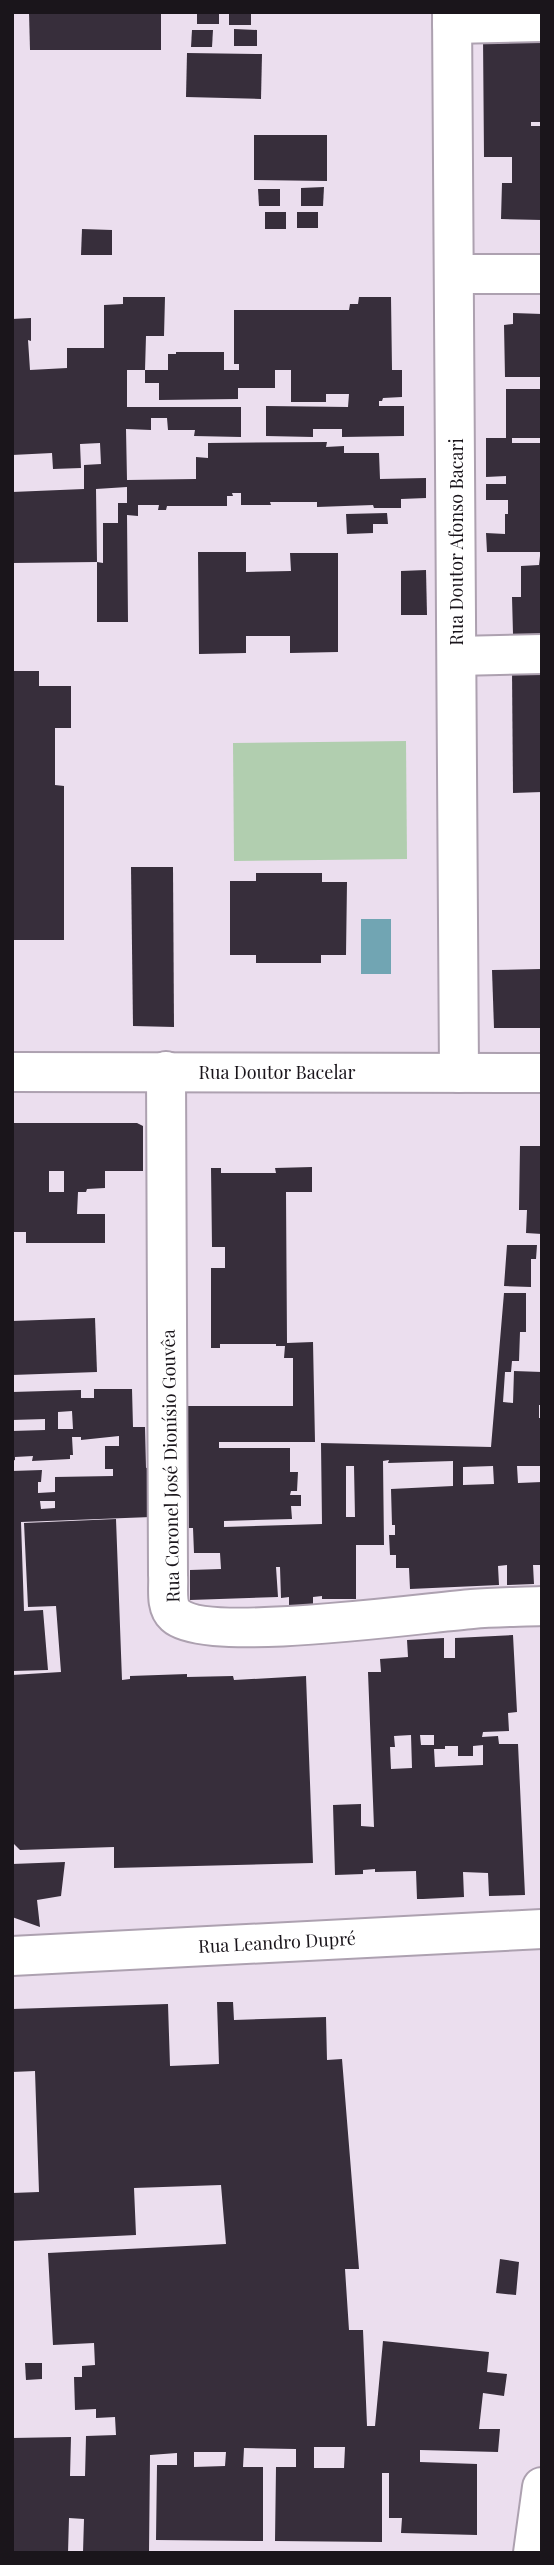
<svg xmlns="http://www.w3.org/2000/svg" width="554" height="2565" font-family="'Playfair Display',serif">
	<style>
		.green { fill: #b1ceaf }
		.water { fill: #71a5b3 }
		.building { fill: #372e3b; fill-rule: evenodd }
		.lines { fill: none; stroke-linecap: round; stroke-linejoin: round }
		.minor-casing { stroke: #ada1b0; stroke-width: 42 }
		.tertiary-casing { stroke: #ada1b0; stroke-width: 42 }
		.minor { stroke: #fff; stroke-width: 38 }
		.tertiary { stroke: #fff; stroke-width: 38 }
		.labels { text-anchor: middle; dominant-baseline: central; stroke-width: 7; stroke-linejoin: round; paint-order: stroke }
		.street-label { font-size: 18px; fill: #1a151b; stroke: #fff }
	</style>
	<rect width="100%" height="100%" fill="#ebdeee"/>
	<polygon class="green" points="406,741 407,859 234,861 233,743"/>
	<rect class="water" x="361" y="919" width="30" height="55"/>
	<g class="building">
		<polygon points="29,12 161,12 161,50 30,50"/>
		<rect x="197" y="12" width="22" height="12"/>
		<rect x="229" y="12" width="22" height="13"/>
		<polygon points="234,29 257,30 257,46 234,46"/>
		<polygon points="192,30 213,30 212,47 191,47"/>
		<polygon points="542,36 542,122 531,122 531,126 542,126 542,220 501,219 502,183 512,183 512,157 484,157 483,37"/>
		<polygon points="187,53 262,54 261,99 186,97"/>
		<polygon points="254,135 327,135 327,181 254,180"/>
		<polygon points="324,187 323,206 301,206 301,188"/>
		<polygon points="258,189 280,189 280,206 259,206"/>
		<rect x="265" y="212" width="21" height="17"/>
		<rect x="297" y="212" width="21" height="16"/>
		<polygon points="82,229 112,230 112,255 81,255"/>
		<polygon points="123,297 165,297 164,336 146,336 145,370 127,370 127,407 241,407 241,437 194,436 195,430 168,430 167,418 151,418 151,430 126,429 127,480 196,479 196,457 208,458 208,443 327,442 326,447 344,446 344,453 379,453 380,479 426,478 426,498 401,499 401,508 374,508 373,505 317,507 317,502 270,502 271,505 241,505 241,493 232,493 233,496 227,496 227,506 167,506 166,510 158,510 159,505 138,505 138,516 127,515 128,622 97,622 97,562 103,563 103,523 118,523 118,503 127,503 127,487 96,489 97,562 12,563 12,492 84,489 84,465 101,464 100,443 80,444 81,468 53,469 52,453 12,455 12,319 31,318 31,341 28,340 30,370 67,368 67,348 104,348 104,305 123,304"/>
		<polygon points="359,297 391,297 392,370 402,370 402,397 383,398 382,401 379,401 379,406 404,406 404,436 342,437 342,429 313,429 313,437 266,436 266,406 348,407 349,394 326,394 326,402 291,402 291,370 275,370 275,388 238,388 238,399 159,400 159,383 145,383 145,370 168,370 168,354 176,354 176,352 224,352 224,370 239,370 239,364 234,364 234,310 349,310 350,304 358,304"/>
		<polygon points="513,313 542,314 542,377 505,377 504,325 513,324"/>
		<polygon points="506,389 542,389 542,438 512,438 512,443 542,443 542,552 487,552 486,533 505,534 505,514 508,514 508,500 486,500 486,484 506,484 506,476 486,477 486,438 506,438"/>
		<polygon points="387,513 388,524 373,524 373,533 347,534 346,514"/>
		<polygon points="198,552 246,552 246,572 291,571 290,553 338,553 338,652 290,653 290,636 246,636 246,653 199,654"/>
		<polygon points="540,556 542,556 542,634 513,634 512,597 521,597 521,566 539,565"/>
		<polygon points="426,570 427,615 401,615 401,571"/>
		<polygon points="512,670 542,670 542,792 513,793"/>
		<polygon points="12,671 39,671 39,686 71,686 71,728 55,728 55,785 64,786 64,940 12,940"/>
		<polygon points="131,867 173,867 174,1027 133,1026"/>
		<polygon points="256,873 322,873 322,882 347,882 346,955 321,955 321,963 256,963 256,955 230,955 230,881 256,881"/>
		<polygon points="542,969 542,1028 494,1028 492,970"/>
		<path d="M 12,1123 L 137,1123 L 143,1126 L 143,1171 L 105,1171 L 105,1188 L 87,1189 L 86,1192 L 78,1192 L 77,1214 L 105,1214 L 105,1243 L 26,1243 L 26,1232 L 12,1232 ZM 49,1171 L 64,1171 L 64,1192 L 49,1192 Z"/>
		<polygon points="520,1146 542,1146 542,1234 526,1233 527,1210 519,1210"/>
		<path d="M 312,1167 L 312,1192 L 286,1192 L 287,1343 L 313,1342 L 315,1442 L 219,1442 L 219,1448 L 290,1448 L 290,1472 L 298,1472 L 297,1491 L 291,1491 L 290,1495 L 301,1495 L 301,1506 L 291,1506 L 292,1519 L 224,1521 L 224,1527 L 322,1524 L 321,1443 L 491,1447 L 504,1293 L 526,1293 L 526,1332 L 520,1332 L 519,1361 L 512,1361 L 511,1372 L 505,1372 L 503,1402 L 513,1403 L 514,1371 L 542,1372 L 542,1405 L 539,1405 L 539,1418 L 542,1418 L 542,1466 L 517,1466 L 518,1483 L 542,1482 L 542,1565 L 533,1565 L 534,1584 L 507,1585 L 507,1565 L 498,1566 L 499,1585 L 410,1589 L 409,1568 L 396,1568 L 396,1555 L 390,1555 L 389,1535 L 395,1535 L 395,1525 L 392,1525 L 391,1489 L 453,1486 L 453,1461 L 388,1463 L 389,1460 L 383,1461 L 384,1545 L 356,1545 L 356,1599 L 322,1599 L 322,1596 L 313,1597 L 313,1607 L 289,1608 L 289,1597 L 281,1598 L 280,1567 L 276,1567 L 278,1597 L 190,1600 L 190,1570 L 221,1569 L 220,1553 L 194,1553 L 193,1528 L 189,1528 L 187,1406 L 293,1406 L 293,1358 L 284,1358 L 285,1346 L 276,1346 L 276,1344 L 220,1344 L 220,1348 L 211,1348 L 211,1268 L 225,1268 L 225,1247 L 212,1247 L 211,1168 L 221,1168 L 221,1173 L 276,1173 L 275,1168 ZM 346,1466 L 354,1466 L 355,1517 L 346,1517 ZM 493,1466 L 494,1484 L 463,1485 L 463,1467 Z"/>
		<polygon points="507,1245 537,1245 536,1259 531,1259 531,1287 504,1286"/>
		<polygon points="95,1318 97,1372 12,1375 12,1321"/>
		<path d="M 94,1389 L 132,1389 L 133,1427 L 145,1427 L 146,1468 L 150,1467 L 151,1517 L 21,1522 L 24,1611 L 43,1610 L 48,1670 L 12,1671 L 12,1471 L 42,1470 L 41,1482 L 38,1482 L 38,1493 L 55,1492 L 55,1477 L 113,1476 L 113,1469 L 105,1469 L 105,1446 L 119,1446 L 119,1436 L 81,1440 L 81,1437 L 72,1437 L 73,1455 L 70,1455 L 70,1459 L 32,1461 L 33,1456 L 15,1457 L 15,1460 L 12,1461 L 12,1431 L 45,1430 L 45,1419 L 12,1420 L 12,1392 L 81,1390 L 81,1398 L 94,1398 ZM 72,1411 L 73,1429 L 58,1429 L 58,1412 ZM 40,1501 L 55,1501 L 55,1508 L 41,1509 Z"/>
		<polygon points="116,1519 122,1680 130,1679 130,1676 187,1674 187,1677 233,1676 234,1680 306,1676 313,1863 114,1868 114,1847 20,1850 12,1842 12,1675 61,1672 56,1606 28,1607 24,1523"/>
		<path d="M 513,1635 L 517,1712 L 508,1713 L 509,1731 L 483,1732 L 482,1737 L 498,1736 L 499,1744 L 518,1744 L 525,1895 L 489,1896 L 488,1873 L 463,1872 L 464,1897 L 423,1899 L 417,1899 L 416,1871 L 375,1872 L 375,1869 L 363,1870 L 363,1874 L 335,1875 L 333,1805 L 361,1804 L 361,1826 L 374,1827 L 368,1672 L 381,1672 L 380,1659 L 408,1657 L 407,1640 L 444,1638 L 444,1658 L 455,1658 L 455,1638 ZM 411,1735 L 412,1768 L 391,1769 L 390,1747 L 395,1747 L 394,1736 ZM 420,1735 L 434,1735 L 434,1745 L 421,1745 ZM 483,1745 L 483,1765 L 435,1767 L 434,1749 L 445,1749 L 445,1746 L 458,1746 L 458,1756 L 473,1756 L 473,1746 Z"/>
		<polygon points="65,1862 61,1896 37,1900 40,1927 12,1917 12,1864"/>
		<path d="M 217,2002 L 233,2002 L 234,2020 L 326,2017 L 327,2060 L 342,2059 L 359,2269 L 345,2269 L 349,2330 L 363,2330 L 367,2426 L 375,2426 L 383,2341 L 489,2352 L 487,2372 L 507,2374 L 504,2396 L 483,2393 L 479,2429 L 500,2429 L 498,2452 L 420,2450 L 420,2462 L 477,2464 L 477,2535 L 401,2533 L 402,2518 L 389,2518 L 389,2473 L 382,2473 L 382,2542 L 275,2541 L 276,2467 L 296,2467 L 296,2449 L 244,2448 L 243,2467 L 263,2467 L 263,2541 L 156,2540 L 157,2465 L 177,2465 L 177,2453 L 150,2455 L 149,2553 L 83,2553 L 84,2519 L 69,2518 L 68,2553 L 12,2553 L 12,2438 L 71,2437 L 70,2476 L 85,2476 L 86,2436 L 116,2435 L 115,2417 L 96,2418 L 96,2409 L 75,2410 L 74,2377 L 82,2377 L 82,2366 L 95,2365 L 94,2343 L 53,2345 L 48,2253 L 226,2244 L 221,2185 L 134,2188 L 136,2235 L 12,2241 L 12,2193 L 39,2192 L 35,2071 L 12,2072 L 12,2009 L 168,2004 L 170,2066 L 219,2064 ZM 314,2447 L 345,2447 L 344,2468 L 314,2468 ZM 194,2452 L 226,2452 L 225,2466 L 194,2467 Z"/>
		<polygon points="500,2259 519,2262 516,2295 496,2293"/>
		<polygon points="25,2363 42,2363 42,2379 26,2380"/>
	</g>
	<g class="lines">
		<g class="minor-casing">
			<g id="minor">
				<polyline points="452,12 459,1073"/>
				<polyline points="452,24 542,22"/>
				<polyline points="454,274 542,274"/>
				<polyline points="457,656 542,654"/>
				<path d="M 166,1071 L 168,1575 C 169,1587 165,1606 175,1615 C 206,1644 422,1613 472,1609 C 495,1607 519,1607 542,1606"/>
				<polyline points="12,1956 542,1929"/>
				<polyline points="533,2553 542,2487"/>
			</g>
		</g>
		<g class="tertiary-casing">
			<polyline id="tertiary" points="12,1072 542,1073"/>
		</g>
		<use href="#minor" class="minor"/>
		<use href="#tertiary" class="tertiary"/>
	</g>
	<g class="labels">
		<g class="street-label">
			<text transform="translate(456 542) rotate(-90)">Rua Doutor Afonso Bacari</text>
			<text x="277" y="1072">Rua Doutor Bacelar</text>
			<text transform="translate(170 1466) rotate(-91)">Rua Coronel José Dionísio Gouvêa</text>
			<text transform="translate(277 1942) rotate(-3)">Rua Leandro Dupré</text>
		</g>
	</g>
	<rect width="554" height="2565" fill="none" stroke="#1a151b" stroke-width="28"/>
</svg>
